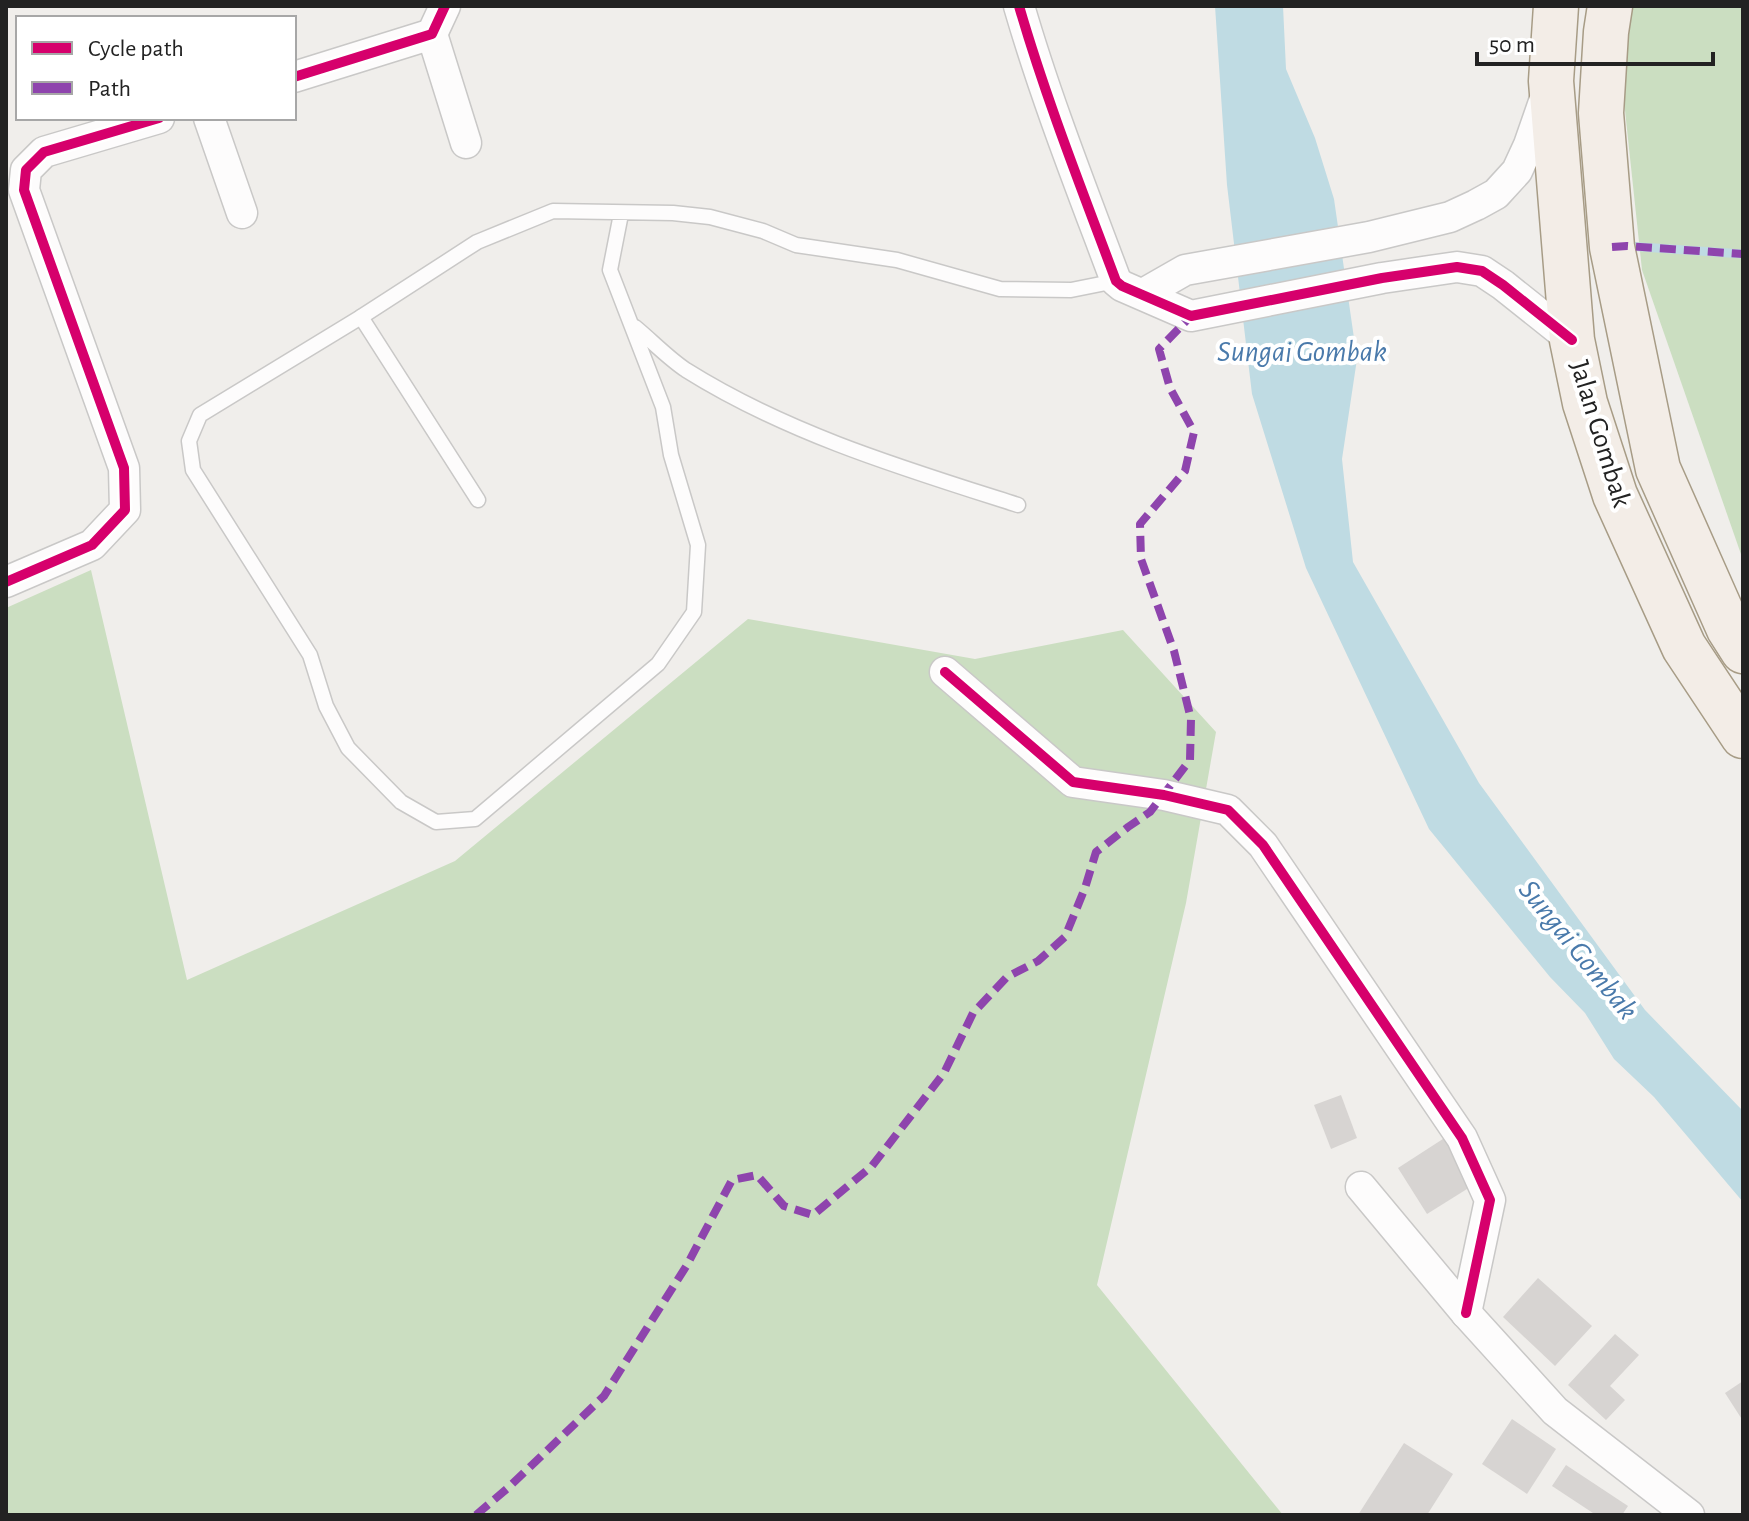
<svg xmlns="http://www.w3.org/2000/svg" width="1749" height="1521" font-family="'Alegreya Sans',sans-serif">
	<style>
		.forest { fill: #cbdec1 }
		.water { fill: #bfdbe3 }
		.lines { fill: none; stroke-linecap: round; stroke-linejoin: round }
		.stream { stroke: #bfdbe3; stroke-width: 9 }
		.building { fill: #d7d4d2 }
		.lane-casing { stroke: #c9c8c7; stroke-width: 17 }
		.street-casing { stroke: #c9c8c7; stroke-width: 33 }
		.primary-casing { stroke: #a79c86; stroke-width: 47 }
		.lane { stroke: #fdfcfc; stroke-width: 14 }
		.street { stroke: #fdfcfc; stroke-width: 30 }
		.primary { stroke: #f3ede7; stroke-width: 44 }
		.quiet { stroke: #8e44ad; stroke-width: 8; stroke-dasharray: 16 8; stroke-linecap: butt }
		.cycleway-casing { stroke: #fff; stroke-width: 15 }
		.cycleway { stroke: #d6006c; stroke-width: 10 }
		.labels { text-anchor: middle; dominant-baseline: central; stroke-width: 8; stroke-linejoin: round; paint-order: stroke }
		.street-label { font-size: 28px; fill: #222; stroke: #fff }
		.water-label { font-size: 30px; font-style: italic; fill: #4a7aab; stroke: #fff }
	</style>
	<rect width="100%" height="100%" fill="#f0eeeb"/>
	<g class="forest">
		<polygon points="1628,6 1743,6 1743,560 1642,270 1618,45"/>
		<polygon points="91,570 187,980 455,861 748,619 975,659 1123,630 1216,732 1186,903 1097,1285 1283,1515 6,1515 6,608"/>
	</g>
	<polygon class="water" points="1215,6 1283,6 1286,69 1315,138 1334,199 1357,359 1342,459 1353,562 1479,783 1645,1010 1743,1111 1743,1202 1654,1097 1614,1059 1585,1013 1550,977 1429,829 1306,568 1252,394 1227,185"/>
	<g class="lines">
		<polyline class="stream" points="1627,246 1743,254"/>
	</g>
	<g class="building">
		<polygon points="1341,1095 1357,1138 1331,1149 1314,1105"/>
		<polygon points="1446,1137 1475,1184 1427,1214 1398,1168"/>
		<polygon points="1538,1278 1592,1326 1555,1366 1503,1317"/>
		<polygon points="1615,1334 1639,1355 1610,1386 1625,1400 1606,1420 1568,1385"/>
		<polygon points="1743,1381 1743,1421 1725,1393"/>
		<polygon points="1512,1419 1556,1449 1527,1494 1482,1464"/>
		<polygon points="1404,1443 1453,1474 1427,1515 1358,1515"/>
		<polygon points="1566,1465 1628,1506 1622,1515 1596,1515 1552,1486"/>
	</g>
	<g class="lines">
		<g class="lane-casing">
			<g id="lane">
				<polyline points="621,214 610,270 663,407 671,455 698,545 694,612 658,664 475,819 436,822 401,802 348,748 326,706 310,655 193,470 189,441 200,415 361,317 477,242 553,211 673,213 710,217 763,231 796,245 897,260 1000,289 1071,290 1116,281"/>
				<polyline points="361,317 478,500"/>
				<path d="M 635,327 C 652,341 668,358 686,370 C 788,434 905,469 1018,505"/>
			</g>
		</g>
		<g class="street-casing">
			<g id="street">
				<path d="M 1019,6 C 1046,99 1082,190 1116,281 L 1122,286 L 1191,316 L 1382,278 L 1457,267 L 1482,271 L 1503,285 L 1572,340"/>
				<polyline points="432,34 466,143"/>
				<polyline points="294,77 432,34 445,6"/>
				<polyline points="209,118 242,213"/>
				<polyline points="1143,294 1185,270 1369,237 1450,217 1476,205 1496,194 1517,171 1529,145 1546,96"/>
				<polyline points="6,582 92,545 125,510 124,468 24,190 26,170 44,152 159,118"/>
				<polyline points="945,672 1073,782 1164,795 1228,810 1263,845 1462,1138 1490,1200 1466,1313"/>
				<polyline points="1361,1187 1466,1313 1555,1411 1689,1515"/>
			</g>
		</g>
		<g class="primary-casing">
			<g id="primary">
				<polyline points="1556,6 1551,81 1572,340 1585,403 1615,495 1684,647 1743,736"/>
				<polyline points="1610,6 1606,32 1601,113 1612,247 1658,469 1729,629 1743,651"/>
			</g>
		</g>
		<use href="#lane" class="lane"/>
		<use href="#street" class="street"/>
		<use href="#primary" class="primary"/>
		<g class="quiet">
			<polyline points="1612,247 1627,246 1743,254"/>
			<polyline points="476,1515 509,1487 604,1396 687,1265 732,1180 757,1175 784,1206 813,1215 872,1166 944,1073 973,1013 1007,977 1038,961 1065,937 1085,888 1096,852 1128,827 1150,812 1190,760 1191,719 1174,651 1141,559 1140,524 1185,471 1194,432 1170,388 1159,349 1191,316"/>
		</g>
		<g class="cycleway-casing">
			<g id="cycleway">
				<path d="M 1019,6 C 1046,99 1082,190 1116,281 L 1122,286 L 1191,316 L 1382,278 L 1457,267 L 1482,271 L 1503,285 L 1572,340"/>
				<polyline points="294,77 432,34 445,6"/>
				<polyline points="6,582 92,545 125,510 124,468 24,190 26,170 44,152 159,118"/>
				<polyline points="945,672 1073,782 1164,795 1228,810 1263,845 1462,1138 1490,1200 1466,1313"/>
			</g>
		</g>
		<use href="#cycleway" class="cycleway"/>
	</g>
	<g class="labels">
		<g class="street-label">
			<text transform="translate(1600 434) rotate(73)">Jalan Gombak</text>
		</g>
		<g class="water-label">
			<text x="1302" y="352">Sungai Gombak</text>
			<text transform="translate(1578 950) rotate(51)">Sungai Gombak</text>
		</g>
	</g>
	<rect width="1749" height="1521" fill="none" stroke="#222222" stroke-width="16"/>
	<rect x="16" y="16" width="280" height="104" fill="#ffffff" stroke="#a7a7a7" stroke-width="2"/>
	<rect x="32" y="42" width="40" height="12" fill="#d6006c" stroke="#a7a7a7" stroke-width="2"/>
	<text x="88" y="56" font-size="24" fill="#222222">Cycle path</text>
	<rect x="32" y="82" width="40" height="12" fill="#8e44ad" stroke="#a7a7a7" stroke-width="2"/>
	<text x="88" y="96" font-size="24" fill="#222222">Path</text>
	<path d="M1477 52v12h236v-12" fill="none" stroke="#222222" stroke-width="4"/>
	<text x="1489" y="52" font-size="24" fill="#222222" stroke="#ffffff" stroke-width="6" paint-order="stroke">50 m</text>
</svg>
